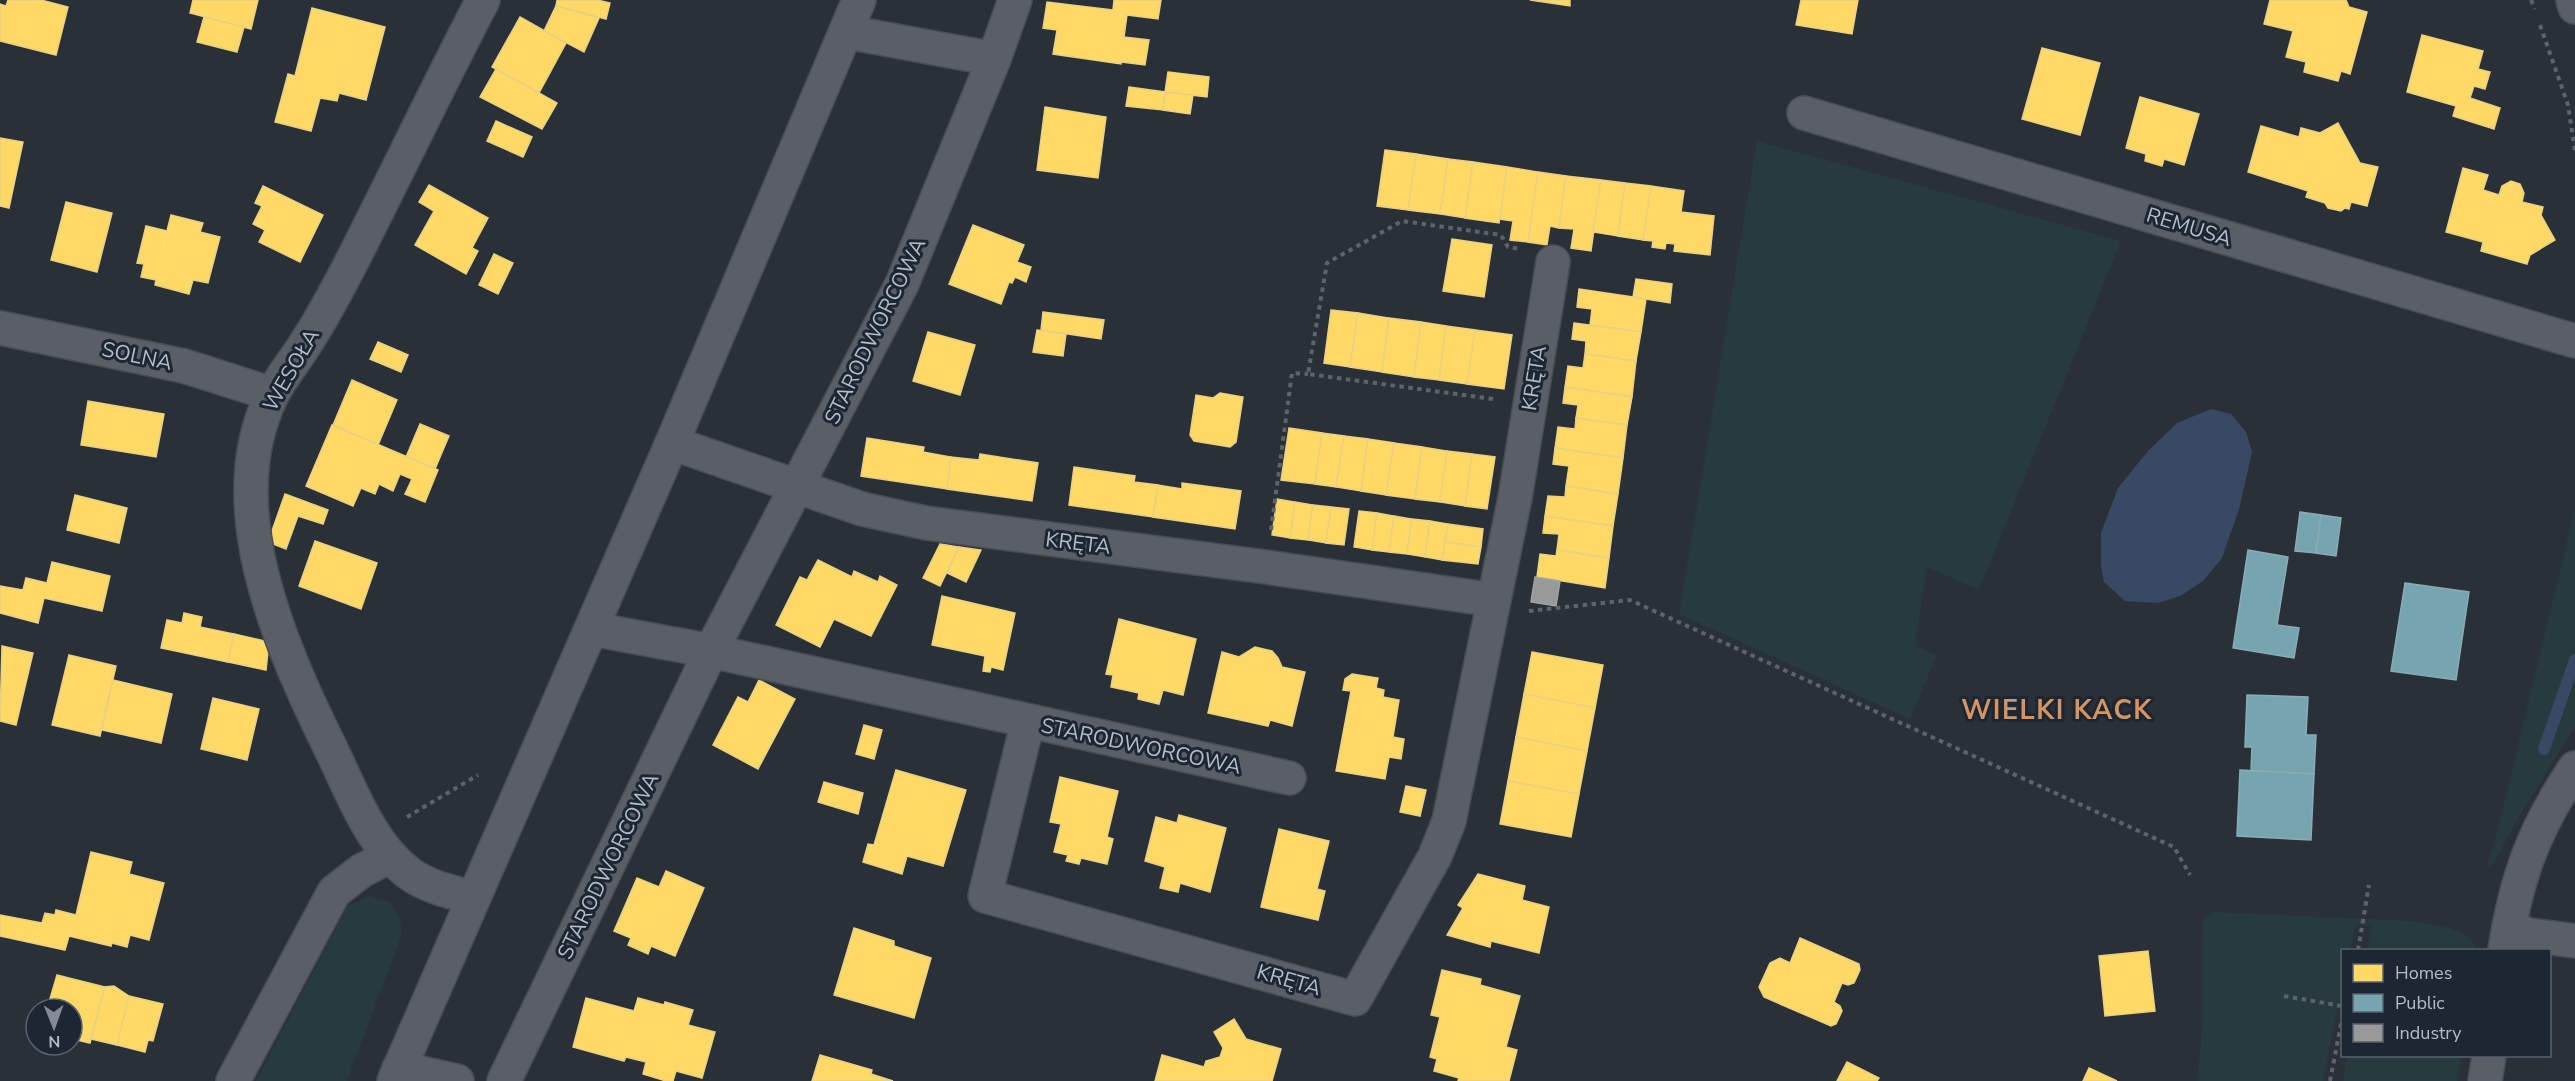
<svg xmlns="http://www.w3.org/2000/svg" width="2575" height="1081" font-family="'Nunito Sans',sans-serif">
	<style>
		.green { fill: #273a3e }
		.water { fill: #384963 }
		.homes { fill: #ffd966; stroke: #e8d084; stroke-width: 1.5 }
		.public { fill: #76a5af; stroke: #89acb7; stroke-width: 1.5 }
		.industry { fill: #999; stroke: #a1a4a7; stroke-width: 1.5 }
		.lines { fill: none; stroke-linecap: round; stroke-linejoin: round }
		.stream { stroke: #384963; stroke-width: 12 }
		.minor-casing { stroke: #484c53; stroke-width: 36 }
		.path { stroke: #5d636a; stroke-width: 4; stroke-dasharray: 4.5 4.5; stroke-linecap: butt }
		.minor { stroke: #5a5e66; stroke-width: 33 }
		.labels { text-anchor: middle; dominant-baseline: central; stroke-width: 6; stroke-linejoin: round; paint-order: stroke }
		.street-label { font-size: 21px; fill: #b4bcc9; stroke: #1d2633 }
		.district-label { font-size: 27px; font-weight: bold; letter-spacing: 1.5px; fill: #d59563; stroke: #1d2633 }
	</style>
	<rect width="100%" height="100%" fill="#2a3038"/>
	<g class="green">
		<polygon points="1757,141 2121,241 1979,590 1927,567 1915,646 1937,655 1910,719 1679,614"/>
		<polygon points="2575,508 2575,726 2520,815 2495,861 2486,869 2497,833"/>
		<polygon points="369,896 390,902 400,920 402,934 347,1081 256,1081 347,907"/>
		<path d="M 2214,912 L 2413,921 C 2433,925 2470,928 2477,950 L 2367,950 L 2372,926 L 2356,925 L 2350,950 L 2342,950 L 2342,985 L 2323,1081 L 2197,1081 L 2202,1031 L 2203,920 Z"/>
		<polygon points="2347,1056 2461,1056 2457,1081 2343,1081"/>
	</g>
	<polygon class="water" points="2211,409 2231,414 2246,432 2252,452 2239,509 2222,558 2203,581 2180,596 2158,603 2125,601 2104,582 2101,565 2101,533 2118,488 2148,451 2177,423"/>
	<g class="homes">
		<polygon points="8,0 41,0 68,7 56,55 0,41 0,4 6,6"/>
		<polygon points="193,0 258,0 251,29 190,13"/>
		<polygon points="557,0 597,0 610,3 606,19 556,6"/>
		<polygon points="1114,0 1161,0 1158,19 1127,15 1124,37 1149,40 1145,65 1121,62 1121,64 1053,54 1057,30 1043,28 1047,2 1113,10"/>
		<polygon points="1530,0 1570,0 1570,6"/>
		<polygon points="1801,0 1858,0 1852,34 1796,25"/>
		<polygon points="2270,0 2346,0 2349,7 2367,12 2350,74 2341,71 2338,81 2304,72 2306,62 2286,57 2293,31 2264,24"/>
		<polygon points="556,6 599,18 584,52 544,31"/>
		<polygon points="312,8 385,27 366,100 339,93 337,101 320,98 311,131 275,122 288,74 295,76"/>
		<polygon points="204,17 244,27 237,52 197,42"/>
		<polygon points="520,17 566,43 539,93 492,67"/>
		<polygon points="2422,35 2483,51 2478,69 2490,72 2485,89 2474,86 2470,98 2500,108 2494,129 2453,116 2456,106 2407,92"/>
		<polygon points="2042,48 2100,63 2080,135 2022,119"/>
		<polygon points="496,69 557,103 542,129 480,97"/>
		<polygon points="1168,72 1209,77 1207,97 1165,92"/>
		<polygon points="1129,87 1165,92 1163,110 1126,106"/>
		<polygon points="1165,92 1193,95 1190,114 1163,110"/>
		<polygon points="2140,97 2199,114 2184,165 2164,159 2162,166 2145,161 2146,154 2126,148"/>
		<polygon points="1045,107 1106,117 1098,178 1037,170"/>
		<polygon points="496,121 532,137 523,157 487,141"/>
		<polygon points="2338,123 2360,163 2378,167 2367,206 2351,202 2349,209 2345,208 2341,211 2328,208 2325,203 2306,197 2308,191 2248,172 2261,126 2299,137 2301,128 2320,133"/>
		<polygon points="0,138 23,142 9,208 0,206"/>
		<polygon points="1385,150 1416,154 1408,210 1377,206"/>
		<polygon points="1416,154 1448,159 1440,214 1408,210"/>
		<polygon points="1448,159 1473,162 1465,218 1440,214"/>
		<polygon points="1473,162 1507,167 1499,223 1465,218"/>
		<polygon points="1507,167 1538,172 1528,242 1510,240 1513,221 1500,219"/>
		<polygon points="2463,168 2488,175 2483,190 2499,195 2502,186 2511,181 2520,184 2524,193 2522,202 2543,207 2541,215 2555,240 2530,255 2527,264 2481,251 2483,242 2446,232"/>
		<polygon points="1538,172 1566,176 1559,228 1550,226 1547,245 1528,242"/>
		<polygon points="1566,176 1601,180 1591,251 1571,248 1574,229 1559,228"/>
		<polygon points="1601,180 1625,183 1618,236 1593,232"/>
		<polygon points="1625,183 1651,186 1643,240 1618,236"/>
		<polygon points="429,185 488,218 472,248 478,251 466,274 415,245 434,211 419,202"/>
		<polygon points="263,186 323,215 300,262 259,242 265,230 253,224 262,206 255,203"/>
		<polygon points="1651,186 1684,191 1681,212 1714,216 1710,255 1674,251 1675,244 1666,243 1665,249 1652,247 1653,241 1643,240"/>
		<polygon points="66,202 112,213 97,272 51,260"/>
		<polygon points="171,215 203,223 200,232 220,237 208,283 193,280 189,294 155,285 156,280 141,277 144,264 137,263 146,226 167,231"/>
		<polygon points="973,225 1024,245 1017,262 1031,267 1026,282 1015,277 1012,283 1009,282 1001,304 949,284"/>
		<polygon points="1452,239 1492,245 1484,297 1443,291"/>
		<polygon points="494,254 513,263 498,294 479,285"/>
		<polygon points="1636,279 1672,284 1670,303 1633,297"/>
		<polygon points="1579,289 1646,299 1641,332 1590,325 1592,309 1577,307"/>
		<polygon points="1331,310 1358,313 1350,367 1324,363"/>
		<polygon points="1043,312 1104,320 1101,339 1041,330"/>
		<polygon points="1358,313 1389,318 1382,372 1350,367"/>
		<polygon points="1389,318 1421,322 1414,377 1382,372"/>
		<polygon points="1421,322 1446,326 1439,380 1414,377"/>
		<polygon points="1574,323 1641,332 1636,361 1585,354 1586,341 1572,339"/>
		<polygon points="1446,326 1475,330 1467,384 1439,380"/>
		<polygon points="1037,330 1066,334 1063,356 1033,352"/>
		<polygon points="1475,330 1512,335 1504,389 1467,384"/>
		<polygon points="928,332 975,345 960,395 913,381"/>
		<polygon points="378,342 408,355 401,372 370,359"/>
		<polygon points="1585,354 1636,361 1632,397 1565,387 1568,366 1583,368"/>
		<polygon points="352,380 397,400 378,445 333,425"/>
		<polygon points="1565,387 1632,397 1627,425 1576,418 1578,405 1563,403"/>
		<polygon points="1220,393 1243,397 1236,442 1230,447 1194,441 1190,435 1196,395 1213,398"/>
		<polygon points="88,401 164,414 156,457 81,445"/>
		<polygon points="1576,418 1627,425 1623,458 1555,448 1558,427 1575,429"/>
		<polygon points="420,424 449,436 435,469 406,457"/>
		<polygon points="332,425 438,470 425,502 405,494 412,479 400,474 393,491 379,484 375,494 361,488 353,506 306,486"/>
		<polygon points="1289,428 1322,433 1315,484 1281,480"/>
		<polygon points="1322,433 1344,436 1336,487 1315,484"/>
		<polygon points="1344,436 1368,439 1361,491 1336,487"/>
		<polygon points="867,438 924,447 923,452 951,457 947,489 861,476"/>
		<polygon points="1368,439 1394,443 1386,495 1361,491"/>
		<polygon points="1394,443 1422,447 1415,499 1386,495"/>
		<polygon points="1422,447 1447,451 1440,502 1415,499"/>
		<polygon points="1555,448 1623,458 1618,494 1566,486 1569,466 1553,464"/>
		<polygon points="1447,451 1472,454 1465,506 1440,502"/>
		<polygon points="980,454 1038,463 1032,501 947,489 951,457 979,460"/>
		<polygon points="1472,454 1495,457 1487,509 1465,506"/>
		<polygon points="1074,467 1135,476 1134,482 1158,485 1153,517 1069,505"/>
		<polygon points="1182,483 1241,491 1235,529 1153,517 1158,485 1182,489"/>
		<polygon points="1566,486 1618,494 1613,526 1545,516 1548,496 1565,497"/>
		<polygon points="285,494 328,510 323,524 298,516 286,549 268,542"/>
		<polygon points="75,495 127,508 119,543 67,530"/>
		<polygon points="1277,499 1295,502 1290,538 1272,535"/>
		<polygon points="1295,502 1313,505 1308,540 1290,538"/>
		<polygon points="1313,505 1331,507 1326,543 1308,540"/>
		<polygon points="1331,507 1349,509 1344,545 1326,543"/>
		<polygon points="1359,511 1377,513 1372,550 1354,547"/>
		<polygon points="1377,513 1394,516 1389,552 1372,550"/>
		<polygon points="1394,516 1412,519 1407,554 1389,552"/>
		<polygon points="1545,516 1613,526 1609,558 1557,550 1559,534 1543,533"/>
		<polygon points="1412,519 1430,521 1425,557 1407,554"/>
		<polygon points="1430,521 1448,524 1442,560 1425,557"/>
		<polygon points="1448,524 1483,529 1481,547 1445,542"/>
		<polygon points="315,541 377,563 361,609 299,586"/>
		<polygon points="1445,542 1481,547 1478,564 1442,560"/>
		<polygon points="940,544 959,547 940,586 923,578"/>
		<polygon points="959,547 981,550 966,582 947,573"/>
		<polygon points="1557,550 1609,558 1605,588 1537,577 1540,554 1556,556"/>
		<polygon points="818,560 852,577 854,571 878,582 880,576 897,585 871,636 834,619 820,647 776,625 800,577 807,580"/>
		<polygon points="52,562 110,576 102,611 44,598 38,623 0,613 0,586 23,590 26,578 47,583"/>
		<polygon points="942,596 1015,613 1003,670 991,667 990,672 983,671 985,656 932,645"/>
		<polygon points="184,613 202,617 200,627 234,634 228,662 161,648 167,620 182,623"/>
		<polygon points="1119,619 1196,639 1183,695 1163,690 1159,704 1138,699 1139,693 1111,687 1113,675 1106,674"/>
		<polygon points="234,634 269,642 266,670 228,662"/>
		<polygon points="2,646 33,653 16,725 0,721"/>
		<polygon points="1255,647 1272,651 1278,658 1282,667 1305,672 1292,726 1270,720 1268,726 1208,713 1222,652 1239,657"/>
		<polygon points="1532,652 1603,665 1595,708 1524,694"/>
		<polygon points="69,655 116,666 100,736 52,725"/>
		<polygon points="1352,674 1378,678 1376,688 1384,690 1383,697 1399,700 1393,737 1404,739 1401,759 1389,757 1385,779 1336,771 1351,691 1343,690 1345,679"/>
		<polygon points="113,680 172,694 161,743 102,730"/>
		<polygon points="759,680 795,699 758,769 713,745 738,697 748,702"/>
		<polygon points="1524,694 1595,708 1587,751 1516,737"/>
		<polygon points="213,698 259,709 247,760 201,749"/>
		<polygon points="864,725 882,730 874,759 856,754"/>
		<polygon points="1516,737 1587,751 1579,794 1508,781"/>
		<polygon points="896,770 966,790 943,866 907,856 902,874 863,862 868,844 874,845"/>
		<polygon points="1060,777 1118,791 1107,837 1113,839 1107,864 1081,858 1079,864 1066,861 1068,855 1054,852 1061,824 1050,822"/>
		<polygon points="1508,781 1579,794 1571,837 1500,824"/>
		<polygon points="824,782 863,793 858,814 818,802"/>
		<polygon points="1406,786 1426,790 1420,816 1400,812"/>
		<polygon points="1179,815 1226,828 1210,892 1180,883 1178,892 1160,888 1165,867 1145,861 1156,817 1177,823"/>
		<polygon points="1279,829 1329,841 1317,889 1325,891 1318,920 1261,907"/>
		<polygon points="91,852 132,862 129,874 164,883 149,940 130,935 127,947 112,943 111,946 69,936 65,950 0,936 0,915 42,923 45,913 55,915 56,910 76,915"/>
		<polygon points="666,871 704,888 675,956 651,946 648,954 628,945 631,938 614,931 637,878 659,887"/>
		<polygon points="1478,874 1525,886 1522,900 1549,907 1539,953 1491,941 1490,947 1447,935 1463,908 1458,905"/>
		<polygon points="854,928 894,941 894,946 931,958 914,1018 834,995"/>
		<polygon points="1800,938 1859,964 1860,970 1854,983 1848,985 1842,983 1834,1002 1840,1006 1842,1011 1836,1024 1831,1026 1764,997 1759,987 1770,963 1780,958 1790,963"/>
		<polygon points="2148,951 2155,1011 2105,1016 2099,956"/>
		<polygon points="1442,970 1481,979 1480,985 1520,996 1506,1047 1517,1050 1509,1081 1458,1081 1459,1078 1434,1071 1437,1059 1430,1057 1440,1017 1431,1015"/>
		<polygon points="57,975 105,987 90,1043 72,1039 72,1009 47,1009"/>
		<polygon points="114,986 129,996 117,1045 91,1039 105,987"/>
		<polygon points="129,996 163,1004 153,1041 148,1040 145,1052 117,1045"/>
		<polygon points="586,998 634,1011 638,998 664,1005 665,1002 693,1010 688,1025 715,1032 702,1078 676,1071 673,1081 666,1081 643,1074 646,1062 626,1057 624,1061 573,1047"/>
		<polygon points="1234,1019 1246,1039 1281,1049 1272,1081 1155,1081 1162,1055 1204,1067 1206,1061 1220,1057 1223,1048 1214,1032"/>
		<polygon points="820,1055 872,1070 871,1074 893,1081 812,1081"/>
		<polygon points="1847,1062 1879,1078 1877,1081 1837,1081"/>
		<polygon points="2089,1068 2117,1081 2083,1081"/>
	</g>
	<g class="public">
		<polygon points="2300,512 2321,515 2316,553 2295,551"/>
		<polygon points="2321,515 2341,518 2336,556 2316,553"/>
		<polygon points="2248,550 2288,557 2277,625 2299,628 2294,658 2233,648"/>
		<polygon points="2405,583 2469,592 2456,680 2391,671"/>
		<polygon points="2247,695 2308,697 2306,735 2316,735 2314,774 2251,771 2252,747 2245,747"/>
		<polygon points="2240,770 2314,774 2311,840 2237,836"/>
	</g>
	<polygon class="industry" points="1535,577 1560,581 1556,606 1531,602"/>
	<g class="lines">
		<polyline class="stream" points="2544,749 2575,660"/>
		<g class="minor-casing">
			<g id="minor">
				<polyline points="2573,0 2575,7"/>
				<polyline points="847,32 994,59"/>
				<polyline points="1804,113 2575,341"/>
				<polyline points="0,328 184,366 272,394"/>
				<polyline points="672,443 862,509 926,523 1266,567 1494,600 1515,498 1553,262"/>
				<polyline points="592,629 711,651 1289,778"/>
				<polyline points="1028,721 985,896 1355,999 1435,856 1449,821 1494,600"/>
				<path d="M 473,898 C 452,892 428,887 410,874 C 369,844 350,787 328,743 C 279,643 218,504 272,395 C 282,375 298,357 309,338 C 324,315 337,290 350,265 C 395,177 437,88 483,0"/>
				<polyline points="2509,927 2529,935 2575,941"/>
				<path d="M 2505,950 C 2516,878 2534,829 2575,768"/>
				<polyline points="399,1068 457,1081"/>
				<polyline points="233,1081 334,892 361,871 390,856"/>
				<polyline points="394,1081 672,443 859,0"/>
				<polyline points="504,1081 711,651 902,284 994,59 1015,0"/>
				<polyline points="2485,1081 2489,1056"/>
			</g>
		</g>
		<g class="path">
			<polyline points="2531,0 2535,9"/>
			<polyline points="2540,25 2568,105 2575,151"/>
			<polyline points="1493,399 1308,374 1327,263 1402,221 1501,235 1508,247 1520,249"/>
			<polyline points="1271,530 1292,373 1308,374"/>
			<polyline points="1529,611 1630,600 2174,847 2190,875"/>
			<polyline points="407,817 478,775"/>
			<polyline points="2358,950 2369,885"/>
			<polyline points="2284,996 2342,1006"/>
			<polyline points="2330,1081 2342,1019"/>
		</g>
		<use href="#minor" class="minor"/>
	</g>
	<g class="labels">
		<g class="street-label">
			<text transform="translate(2189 227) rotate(17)">REMUSA</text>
			<text transform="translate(875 331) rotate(-64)">STARODWORCOWA</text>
			<text transform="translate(137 356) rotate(12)">SOLNA</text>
			<text transform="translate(291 370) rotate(-60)">WESOŁA</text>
			<text transform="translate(1534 378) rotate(-81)">KRĘTA</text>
			<text transform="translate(1078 543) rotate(7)">KRĘTA</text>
			<text transform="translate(1141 746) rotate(12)">STARODWORCOWA</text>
			<text transform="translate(608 866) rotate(-64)">STARODWORCOWA</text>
			<text transform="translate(1289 980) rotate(16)">KRĘTA</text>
		</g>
		<g class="district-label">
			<text x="2057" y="710">WIELKI KACK</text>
		</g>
	</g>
	<rect x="2341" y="949" width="210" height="108" fill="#1d2633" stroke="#59626f" stroke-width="1.5"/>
	<rect x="2353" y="964" width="30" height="18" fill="#ffd966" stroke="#59626f" stroke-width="1.5"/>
	<text x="2395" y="979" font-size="18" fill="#b4bcc9">Homes</text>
	<rect x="2353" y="994" width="30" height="18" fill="#76a5af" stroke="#59626f" stroke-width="1.5"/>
	<text x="2395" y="1009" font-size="18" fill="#b4bcc9">Public</text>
	<rect x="2353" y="1024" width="30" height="18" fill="#999999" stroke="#59626f" stroke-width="1.5"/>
	<text x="2395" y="1039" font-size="18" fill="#b4bcc9">Industry</text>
	<g transform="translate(54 1027) rotate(179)"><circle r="28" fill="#1d2633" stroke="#59626f" stroke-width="1.5"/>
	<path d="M0-4.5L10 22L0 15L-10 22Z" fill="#848b96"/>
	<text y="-9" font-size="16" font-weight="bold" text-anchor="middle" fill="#b4bcc9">N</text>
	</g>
</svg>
